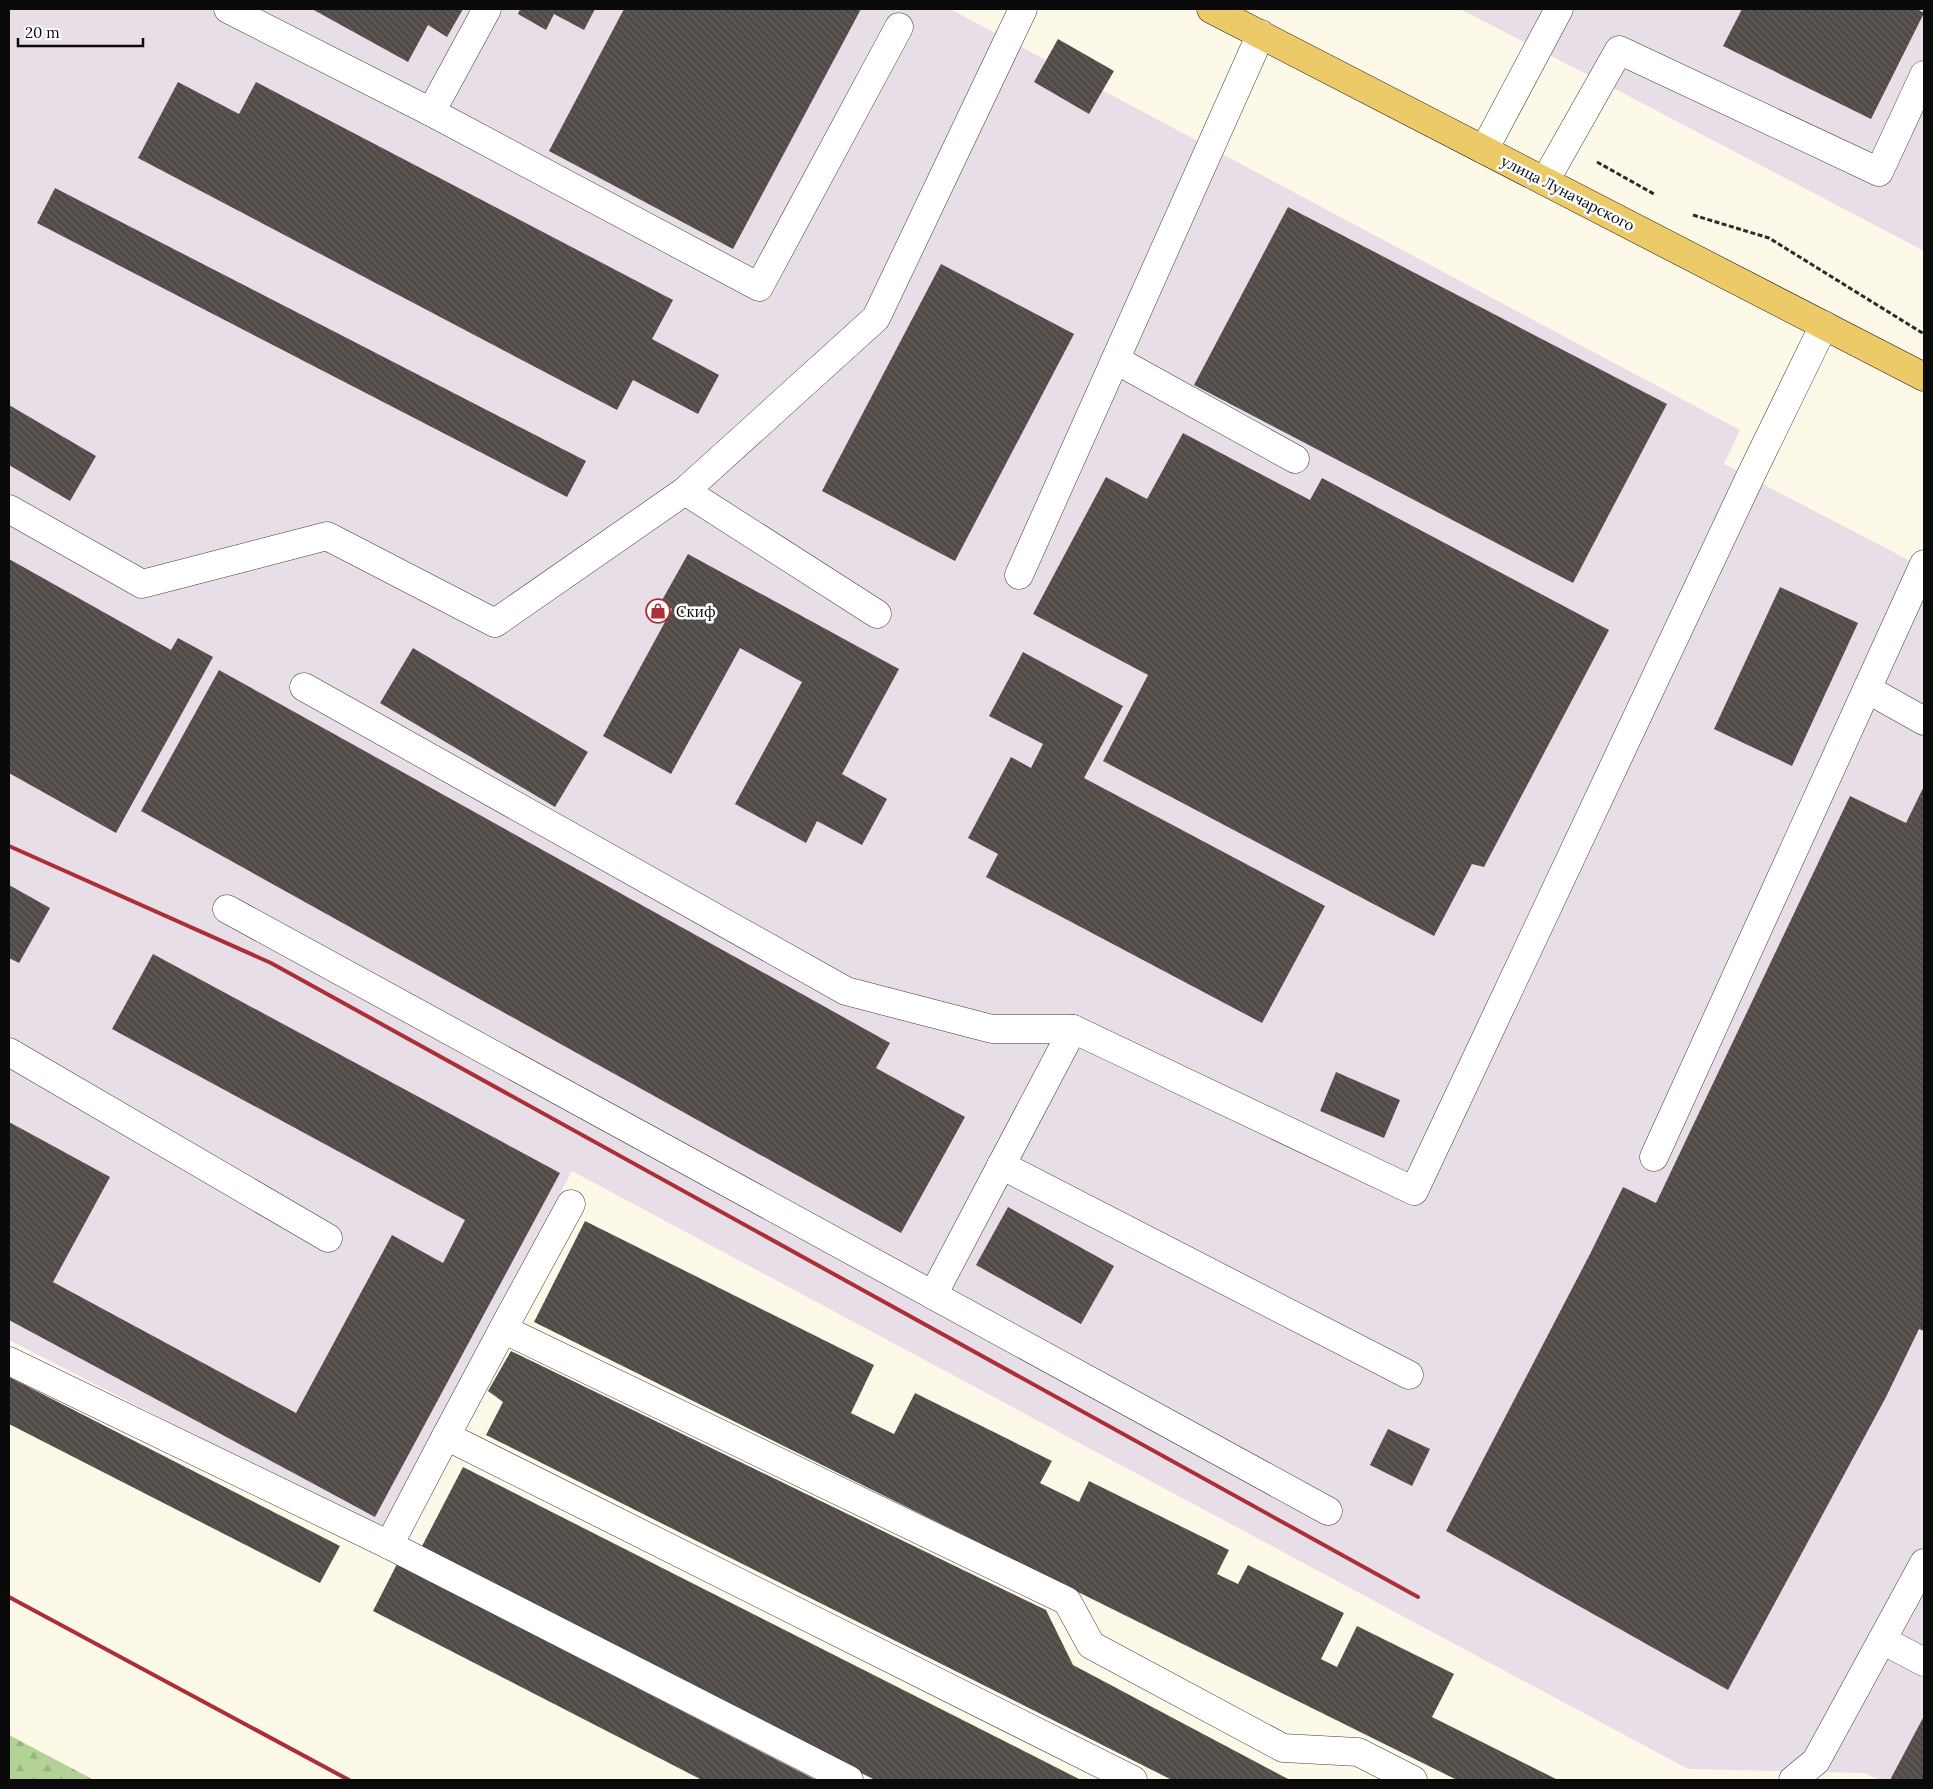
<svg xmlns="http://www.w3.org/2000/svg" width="1933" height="1789" font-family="Lora,serif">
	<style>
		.industrial { fill: #e7dee8 }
		.forest { fill: url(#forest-firs) }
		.building { fill: url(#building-back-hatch) }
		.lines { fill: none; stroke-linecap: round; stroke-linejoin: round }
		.minor-casing { stroke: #3d3d3d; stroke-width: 29 }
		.major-casing { stroke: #1b1b1b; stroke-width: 29 }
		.path { stroke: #2c2c2c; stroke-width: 3; stroke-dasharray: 5 2.5; stroke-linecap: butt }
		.minor { stroke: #fff; stroke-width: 28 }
		.major { stroke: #edca68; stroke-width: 28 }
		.rail { stroke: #ad2e37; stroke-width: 4 }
		.labels { text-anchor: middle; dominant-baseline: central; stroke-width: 5; stroke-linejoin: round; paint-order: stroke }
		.street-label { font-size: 15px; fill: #0a0a0a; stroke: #fff }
		.poi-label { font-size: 15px; fill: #0a0a0a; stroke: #fff; text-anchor: start }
	</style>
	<defs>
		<pattern id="forest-firs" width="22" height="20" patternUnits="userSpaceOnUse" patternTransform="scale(1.25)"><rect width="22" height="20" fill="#b3d396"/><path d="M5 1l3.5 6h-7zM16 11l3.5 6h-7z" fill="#99b480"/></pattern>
		<pattern id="building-back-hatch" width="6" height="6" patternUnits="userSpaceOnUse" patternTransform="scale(1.25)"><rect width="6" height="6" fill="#514b47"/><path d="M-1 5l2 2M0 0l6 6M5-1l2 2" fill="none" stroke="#65605d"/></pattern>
	</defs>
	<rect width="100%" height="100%" fill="#fdf9e8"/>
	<g class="industrial">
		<polygon points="9,9 950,9 1740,430 1724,464 1924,568 1924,1780 1879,1780 1865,1773 1688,1769 572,1171 381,1531 9,1340"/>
		<polygon points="1460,9 1924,9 1924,251 1602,82"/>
	</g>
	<polygon class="forest" points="9,1735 94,1780 9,1780"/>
	<g class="building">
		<polygon points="312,9 463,9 447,37 428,25 408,62"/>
		<polygon points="520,9 595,9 584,30 554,14 546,30 518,14"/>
		<polygon points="624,9 861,9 733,249 549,151"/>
		<polygon points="1742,9 1917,9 1924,13 1871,119 1723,46"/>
		<polygon points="1058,39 1114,71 1089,114 1034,82"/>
		<polygon points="178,82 239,114 256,82 673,300 652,339 719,375 698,414 633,380 617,410 138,158"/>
		<polygon points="55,188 586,461 567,497 37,223"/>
		<polygon points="1288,207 1667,404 1573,583 1194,385"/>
		<polygon points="941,264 1074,334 955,561 822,491"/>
		<polygon points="9,405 96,456 70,501 9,465"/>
		<polygon points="1183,433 1310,500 1322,478 1609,630 1484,867 1472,864 1434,936 1103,761 1148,675 1033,614 1106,477 1147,499"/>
		<polygon points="688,554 899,669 842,774 887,799 862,845 817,821 806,843 735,804 802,682 740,648 671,774 603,736 672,609 661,602"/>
		<polygon points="9,559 171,650 178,638 213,657 116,833 9,773"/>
		<polygon points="1780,587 1858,623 1792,766 1714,729"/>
		<polygon points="413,648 588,752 555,807 380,703"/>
		<polygon points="1023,652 1123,706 1084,778 1325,906 1262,1023 986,877 998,854 968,838 1011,757 1031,768 1043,744 989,716"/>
		<polygon points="219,670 890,1043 876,1068 965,1117 901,1233 141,811"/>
		<polygon points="1924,786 1924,1331 1919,1329 1886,1397 1728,1690 1446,1531 1590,1254 1623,1187 1656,1203 1850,796 1906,823"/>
		<polygon points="9,885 50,908 19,963 9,958"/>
		<polygon points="153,954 560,1173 375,1517 9,1320 9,1122 110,1177 53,1282 296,1413 392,1235 443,1263 465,1220 112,1029"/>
		<polygon points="1336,1072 1400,1100 1384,1138 1320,1111"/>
		<polygon points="1008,1207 1114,1266 1081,1324 976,1265"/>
		<polygon points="585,1221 874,1365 851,1413 894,1434 915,1393 1052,1461 1040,1483 1079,1502 1089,1481 1229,1550 1217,1574 1238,1584 1248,1565 1344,1613 1321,1659 1337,1667 1357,1626 1454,1674 1432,1717 1558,1780 1457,1780 534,1322"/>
		<polygon points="511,1351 1046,1610 1073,1665 1290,1780 1172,1780 486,1435 503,1402 488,1391"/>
		<polygon points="9,1377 340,1546 320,1583 9,1424"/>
		<polygon points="1388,1429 1430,1449 1412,1486 1370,1465"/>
		<polygon points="463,1467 1081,1780 875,1780 420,1550"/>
		<polygon points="397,1564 816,1780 702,1780 373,1611"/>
		<polygon points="1924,1716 1924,1780 1890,1780"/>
	</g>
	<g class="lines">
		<g class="minor-casing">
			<g id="minor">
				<polyline points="228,9 431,112 759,287 899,27"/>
				<polyline points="431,112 487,9"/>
				<polyline points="1484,150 1559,9"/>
				<polyline points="1545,181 1619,50 1879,172 1924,75"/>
				<polyline points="1116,360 1295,459"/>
				<polyline points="685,491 877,614"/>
				<polyline points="9,509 142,584 327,536 495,623 685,491 876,318 1023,9"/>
				<polyline points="1019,575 1261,34"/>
				<polyline points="304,687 846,991 992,1029 1073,1029 1414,1191 1750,477 1824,325"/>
				<polyline points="1867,689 1924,721"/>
				<polyline points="227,909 1328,1511"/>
				<polyline points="9,1052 328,1238"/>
				<polyline points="1654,1157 1924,564"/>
				<polyline points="1001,1165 1409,1375"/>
				<polyline points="933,1295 1073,1029"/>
				<polyline points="503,1329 571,1204"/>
				<polyline points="9,1361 389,1545 849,1780"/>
				<polyline points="446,1436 503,1329 1067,1601 1091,1645 1283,1748 1358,1752 1413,1780"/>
				<polyline points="389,1545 446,1436 1133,1780"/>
				<polyline points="1882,1640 1924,1662"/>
				<polyline points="1793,1780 1816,1761 1924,1563"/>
			</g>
		</g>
		<g class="major-casing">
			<polyline id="major" points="1211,9 1924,377"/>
		</g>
		<g class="path">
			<polyline points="1597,162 1654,194"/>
			<polyline points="1693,215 1769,238 1924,334"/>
		</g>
		<use href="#minor" class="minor"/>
		<use href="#major" class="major"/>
		<g class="rail">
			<polyline points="9,846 271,963 1418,1597"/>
			<polyline points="9,1597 349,1780"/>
		</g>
	</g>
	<defs>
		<g id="shop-ring" transform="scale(1.25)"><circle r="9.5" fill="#fff" stroke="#ad2e37" stroke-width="1.5"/><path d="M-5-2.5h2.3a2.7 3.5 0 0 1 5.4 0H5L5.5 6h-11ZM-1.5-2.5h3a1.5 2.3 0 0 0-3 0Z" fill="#ad2e37"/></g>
	</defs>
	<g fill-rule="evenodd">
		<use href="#shop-ring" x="658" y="611"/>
	</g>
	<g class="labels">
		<g class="street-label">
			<text transform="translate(1568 193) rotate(27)">улица Луначарского</text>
		</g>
		<g class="poi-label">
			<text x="676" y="611">Скиф</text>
		</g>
	</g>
	<rect width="1933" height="1789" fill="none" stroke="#0a0a0a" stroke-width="20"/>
	<path d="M18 38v8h125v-8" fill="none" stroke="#0a0a0a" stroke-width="2.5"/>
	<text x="25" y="38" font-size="15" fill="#0a0a0a" stroke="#ffffff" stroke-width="4" paint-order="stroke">20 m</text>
</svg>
